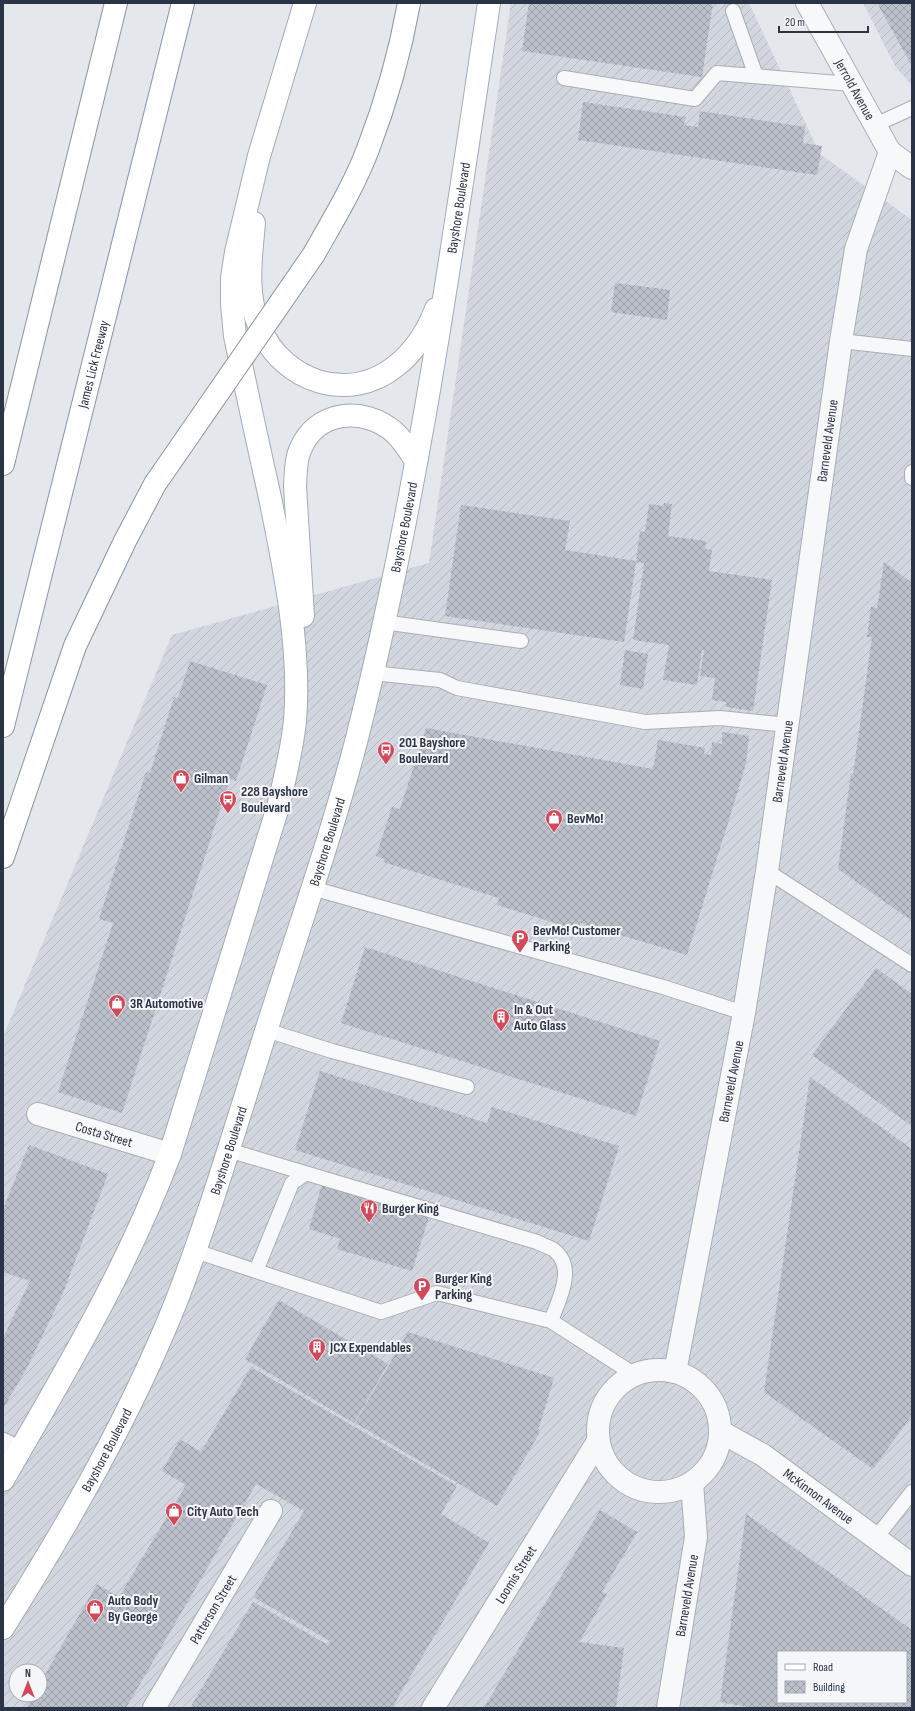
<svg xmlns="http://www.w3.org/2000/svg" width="915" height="1711" font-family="'Sofia Sans Condensed',sans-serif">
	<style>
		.industrial { fill: url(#industrial-furrows); fill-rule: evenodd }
		.building { fill: url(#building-cross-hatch); fill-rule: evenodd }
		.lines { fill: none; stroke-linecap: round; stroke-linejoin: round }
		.service-casing { stroke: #a9aeb7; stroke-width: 16 }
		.minor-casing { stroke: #a9aeb7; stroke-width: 24 }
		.tertiary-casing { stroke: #a9aeb7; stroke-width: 24 }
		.primary-casing { stroke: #a3abb8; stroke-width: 24 }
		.motorway-casing { stroke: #8b94a3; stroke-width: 24 }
		.service { stroke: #f7f8fa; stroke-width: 14 }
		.minor { stroke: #f7f8fa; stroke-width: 22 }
		.tertiary { stroke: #f7f8fa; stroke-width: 22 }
		.primary { stroke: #fff; stroke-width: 22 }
		.motorway { stroke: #fff; stroke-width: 22 }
		.motorway-bridge-casing { stroke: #8b94a3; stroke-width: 24; stroke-linecap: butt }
		.motorway-bridge { stroke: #fff; stroke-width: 22 }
		.labels { text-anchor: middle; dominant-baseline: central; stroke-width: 4; stroke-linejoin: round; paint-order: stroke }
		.street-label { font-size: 14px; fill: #2b3445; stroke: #f4f6f9 }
		.poi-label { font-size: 14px; font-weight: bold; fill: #2b3445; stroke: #f4f6f9; text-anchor: start }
	</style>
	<defs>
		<pattern id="industrial-furrows" width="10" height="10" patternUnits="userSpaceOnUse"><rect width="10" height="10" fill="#d2d6de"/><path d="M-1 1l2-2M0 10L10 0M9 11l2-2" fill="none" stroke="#b4b8c0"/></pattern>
		<pattern id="building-cross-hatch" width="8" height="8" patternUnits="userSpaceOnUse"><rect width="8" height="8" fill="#bbc0ca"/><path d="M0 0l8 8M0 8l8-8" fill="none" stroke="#989da6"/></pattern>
	</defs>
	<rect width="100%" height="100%" fill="#e4e7ec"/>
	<g class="industrial">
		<path d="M 511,3 L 749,3 L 820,154 L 912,220 L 912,1708 L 3,1708 L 3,1037 L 172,635 L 429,563 ZM 778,1652 L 906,1652 L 906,1702 L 778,1702 ZM 16,1671 L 40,1671 L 40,1695 L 16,1695 Z"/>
		<polygon points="863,3 912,3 912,86 895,66"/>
	</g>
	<g class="building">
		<polygon points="529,3 713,3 702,77 522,51"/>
		<polygon points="877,3 912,3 912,66"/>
		<polygon points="583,102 686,117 684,125 698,127 700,111 805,127 803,143 822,146 817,175 578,140"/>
		<polygon points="615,283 670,290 667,320 611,312"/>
		<polygon points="664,503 672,504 668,536 706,541 705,549 712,550 709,571 772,580 753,711 726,707 726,702 712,700 715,678 700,676 704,650 702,650 697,685 663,680 669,645 633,640 644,563 636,562 624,642 445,616 461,505 570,521 565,550 636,561 640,531 645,532 649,504 663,506"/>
		<polygon points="884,562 912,583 912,921 838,869 851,773 853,775 872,637 867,637 871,607 877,608"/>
		<polygon points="625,650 648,654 643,689 620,685"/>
		<polygon points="190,661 267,685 236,781 230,779 122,1113 58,1092 113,923 99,919 146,772 150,773 174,697 178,698"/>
		<polygon points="426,728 653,769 658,740 705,748 704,754 711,755 712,742 722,744 722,732 749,736 746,763 740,784 687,955 580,923 578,930 497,905 499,898 383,862 384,859 376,856 392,807 400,809"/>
		<polygon points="365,947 660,1041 636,1116 341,1023"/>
		<polygon points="876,968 912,994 912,1126 812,1055"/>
		<polygon points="320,1071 487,1123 492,1107 619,1146 589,1241 295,1150"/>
		<polygon points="810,1077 912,1149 912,1415 873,1469 764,1392"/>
		<polygon points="29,1145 108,1174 63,1293 28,1366 3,1409 3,1338 30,1281 3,1272 3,1209"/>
		<polygon points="322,1184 429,1217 412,1271 337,1249 340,1239 309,1229"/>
		<polygon points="279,1300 388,1364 354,1423 245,1359"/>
		<polygon points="408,1332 554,1378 538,1431 540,1432 497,1506 355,1423"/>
		<polygon points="251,1367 457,1486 441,1514 489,1543 392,1708 190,1708 253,1602 328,1645 330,1641 253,1597 304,1511 256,1484 126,1708 26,1708 33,1695 40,1695 40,1683 97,1584 119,1597 186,1485 162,1471 180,1439 201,1452"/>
		<polygon points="600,1510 637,1532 602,1592 607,1594 579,1642 624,1648 616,1708 484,1708"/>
		<path d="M 746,1514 L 912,1630 L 912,1708 L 753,1708 L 720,1702 ZM 778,1652 L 906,1652 L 906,1702 L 778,1702 Z"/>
	</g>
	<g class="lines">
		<g class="service-casing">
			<g id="service">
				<polyline points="733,11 756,76"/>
				<polyline points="564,78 695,99 717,73 851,84"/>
				<polyline points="875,125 912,108"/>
				<polyline points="841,341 912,349"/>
				<polyline points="912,472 912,478"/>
				<polyline points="383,622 521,641"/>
				<polyline points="372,673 440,680 457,688 645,722 720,718 787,725"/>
				<polyline points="767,871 912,965"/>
				<polyline points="312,888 663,987 744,1013"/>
				<polyline points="266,1030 332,1051 467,1087"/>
				<path d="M 228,1150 L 537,1242 C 542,1245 550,1247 554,1250 C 577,1268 558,1301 551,1321"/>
				<polyline points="195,1251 381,1312 437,1293 551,1321 635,1375"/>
				<polyline points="256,1271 292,1183 305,1174"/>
				<polyline points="875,1539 912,1492"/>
			</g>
		</g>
		<g class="minor-casing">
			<g id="minor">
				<path id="s1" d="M 38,1114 L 170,1154"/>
				<circle cx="659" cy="1431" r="61"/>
				<path id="s2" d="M 675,1372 L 744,1013 L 767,871 L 841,341 L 856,249 L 890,152"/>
				<path id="s3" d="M 721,1432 L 763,1455 L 912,1565"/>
				<polyline points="3,1444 19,1452"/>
				<path id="s4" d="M 154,1708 L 271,1511"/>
				<path id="s5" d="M 433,1708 L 598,1441"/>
				<path id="s6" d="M 668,1708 L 696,1537 L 692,1483"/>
			</g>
		</g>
		<g class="tertiary-casing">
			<g id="tertiary">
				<path id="s7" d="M 807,3 L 890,152 L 912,168"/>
			</g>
		</g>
		<g class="primary-casing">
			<g id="primary">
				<path d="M 254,223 C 251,257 245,295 260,328 C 283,382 349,404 396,366 C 414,352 428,330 436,309"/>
				<path d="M 303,616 L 295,486 C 296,474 295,461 300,450 C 316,410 364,406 394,432 C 403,440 409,450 416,461"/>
				<path d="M 3,1480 C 64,1374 127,1269 170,1154 L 278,807 C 285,778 292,750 295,721 C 301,645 284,566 269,493 C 257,440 246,388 235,336 L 232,304 L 232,278 L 236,252 L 259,156 L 305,3"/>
				<path id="s8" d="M 3,1628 C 68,1524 130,1417 176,1302 C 211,1212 238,1118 268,1025 C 298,930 332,835 357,738 C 418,497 452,249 489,3"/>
			</g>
		</g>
		<g class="motorway-casing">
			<g id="motorway">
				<path d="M 314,254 C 333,220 354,186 368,149 C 386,102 400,53 409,3"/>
				<polyline points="3,464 116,3"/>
				<path id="s9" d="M 3,726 L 183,3"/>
				<polyline points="3,857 75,646 125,541 155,484"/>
			</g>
		</g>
		<use href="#service" class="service"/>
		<use href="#minor" class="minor"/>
		<use href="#tertiary" class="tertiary"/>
		<use href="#primary" class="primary"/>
		<use href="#motorway" class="motorway"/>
		<g class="motorway-bridge-casing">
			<polyline id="motorway-bridge" points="155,484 314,254"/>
		</g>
		<use href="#motorway-bridge" class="motorway-bridge"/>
	</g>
	<defs>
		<g id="bus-pin" transform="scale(0.9)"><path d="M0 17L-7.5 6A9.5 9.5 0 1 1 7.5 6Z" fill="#d1495b" stroke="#f4f6f9"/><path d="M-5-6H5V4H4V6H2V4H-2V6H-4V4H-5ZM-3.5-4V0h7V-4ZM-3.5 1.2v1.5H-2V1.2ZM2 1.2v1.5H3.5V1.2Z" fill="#fff"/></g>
		<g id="shop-pin" transform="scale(0.9)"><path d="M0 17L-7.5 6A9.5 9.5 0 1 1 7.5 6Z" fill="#d1495b" stroke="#f4f6f9"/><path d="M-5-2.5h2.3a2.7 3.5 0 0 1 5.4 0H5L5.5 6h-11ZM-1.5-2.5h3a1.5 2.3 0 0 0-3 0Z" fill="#fff"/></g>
		<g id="parking-pin" transform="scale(0.9)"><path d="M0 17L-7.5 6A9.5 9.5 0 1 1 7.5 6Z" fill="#d1495b" stroke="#f4f6f9"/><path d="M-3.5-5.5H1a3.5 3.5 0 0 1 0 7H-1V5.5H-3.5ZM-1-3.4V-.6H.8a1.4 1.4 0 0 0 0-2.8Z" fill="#fff"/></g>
		<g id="building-pin" transform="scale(0.9)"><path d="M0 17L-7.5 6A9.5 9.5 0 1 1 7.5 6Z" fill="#d1495b" stroke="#f4f6f9"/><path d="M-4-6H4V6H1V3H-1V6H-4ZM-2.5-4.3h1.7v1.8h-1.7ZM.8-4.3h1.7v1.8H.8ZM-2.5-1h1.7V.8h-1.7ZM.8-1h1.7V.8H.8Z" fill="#fff"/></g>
		<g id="restaurant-pin" transform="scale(0.9)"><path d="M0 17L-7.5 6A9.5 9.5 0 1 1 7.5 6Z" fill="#d1495b" stroke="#f4f6f9"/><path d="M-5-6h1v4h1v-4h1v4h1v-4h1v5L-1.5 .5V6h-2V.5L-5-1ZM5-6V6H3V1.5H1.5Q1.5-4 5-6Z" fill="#fff"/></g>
	</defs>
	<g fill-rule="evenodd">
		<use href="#bus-pin" x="386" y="750"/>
		<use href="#shop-pin" x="181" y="778"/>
		<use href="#bus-pin" x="228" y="799"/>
		<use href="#shop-pin" x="554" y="818"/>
		<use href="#parking-pin" x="520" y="938"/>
		<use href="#shop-pin" x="117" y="1003"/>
		<use href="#building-pin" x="501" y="1017"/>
		<use href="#restaurant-pin" x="369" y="1208"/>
		<use href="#parking-pin" x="422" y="1286"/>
		<use href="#building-pin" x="317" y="1347"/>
		<use href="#shop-pin" x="174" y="1511"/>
		<use href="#shop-pin" x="95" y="1608"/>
	</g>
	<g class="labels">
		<g class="street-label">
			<text stroke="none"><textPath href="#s7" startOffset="99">Jerrold Avenue</textPath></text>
			<text stroke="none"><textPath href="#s8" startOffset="1502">Bayshore Boulevard</textPath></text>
			<text stroke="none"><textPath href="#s9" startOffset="373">James Lick Freeway</textPath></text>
			<text stroke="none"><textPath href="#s2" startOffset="944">Barneveld Avenue</textPath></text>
			<text stroke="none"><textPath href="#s8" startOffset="1178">Bayshore Boulevard</textPath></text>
			<text stroke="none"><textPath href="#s2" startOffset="620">Barneveld Avenue</textPath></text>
			<text stroke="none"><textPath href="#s8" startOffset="854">Bayshore Boulevard</textPath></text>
			<text stroke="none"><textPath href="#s2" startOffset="296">Barneveld Avenue</textPath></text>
			<text stroke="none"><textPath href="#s1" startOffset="69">Costa Street</textPath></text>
			<text stroke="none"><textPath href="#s8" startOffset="530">Bayshore Boulevard</textPath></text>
			<text stroke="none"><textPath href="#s8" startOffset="206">Bayshore Boulevard</textPath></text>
			<text stroke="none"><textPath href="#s3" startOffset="117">McKinnon Avenue</textPath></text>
			<text stroke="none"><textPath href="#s5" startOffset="157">Loomis Street</textPath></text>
			<text stroke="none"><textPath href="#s6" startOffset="114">Barneveld Avenue</textPath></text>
			<text stroke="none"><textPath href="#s4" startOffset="115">Patterson Street</textPath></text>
		</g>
		<g class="poi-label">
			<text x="399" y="742">201 Bayshore<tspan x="399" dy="16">Boulevard</tspan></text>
			<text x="194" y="778">Gilman</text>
			<text x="241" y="791">228 Bayshore<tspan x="241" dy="16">Boulevard</tspan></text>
			<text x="567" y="818">BevMo!</text>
			<text x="533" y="930">BevMo! Customer<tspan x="533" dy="16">Parking</tspan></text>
			<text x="130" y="1003">3R Automotive</text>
			<text x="514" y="1009">In &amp; Out<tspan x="514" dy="16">Auto Glass</tspan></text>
			<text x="382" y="1208">Burger King</text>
			<text x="435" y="1278">Burger King<tspan x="435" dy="16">Parking</tspan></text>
			<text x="330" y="1347">JCX Expendables</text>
			<text x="187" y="1511">City Auto Tech</text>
			<text x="108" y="1600">Auto Body<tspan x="108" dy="16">By George</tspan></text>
		</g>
	</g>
	<rect width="915" height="1711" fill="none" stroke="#2b3445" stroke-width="8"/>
	<rect x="777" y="1651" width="130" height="52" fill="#f4f6f9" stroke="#a4a8b1"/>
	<rect x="785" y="1664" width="20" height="6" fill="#ffffff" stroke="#a4a8b1"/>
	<text x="813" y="1671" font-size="12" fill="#2b3445">Road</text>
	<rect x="785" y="1681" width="20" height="12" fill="url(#building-cross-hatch)" stroke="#a4a8b1"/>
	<text x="813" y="1691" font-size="12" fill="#2b3445">Building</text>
	<g transform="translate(28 1683)"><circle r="19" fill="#f4f6f9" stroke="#a4a8b1"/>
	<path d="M0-3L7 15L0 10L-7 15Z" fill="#d1495b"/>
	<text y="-6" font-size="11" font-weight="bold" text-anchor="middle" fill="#2b3445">N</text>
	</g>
	<path d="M779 26v6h89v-6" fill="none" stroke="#2b3445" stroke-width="2"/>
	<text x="785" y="26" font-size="12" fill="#2b3445" stroke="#f4f6f9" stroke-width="3" paint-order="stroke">20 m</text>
</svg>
